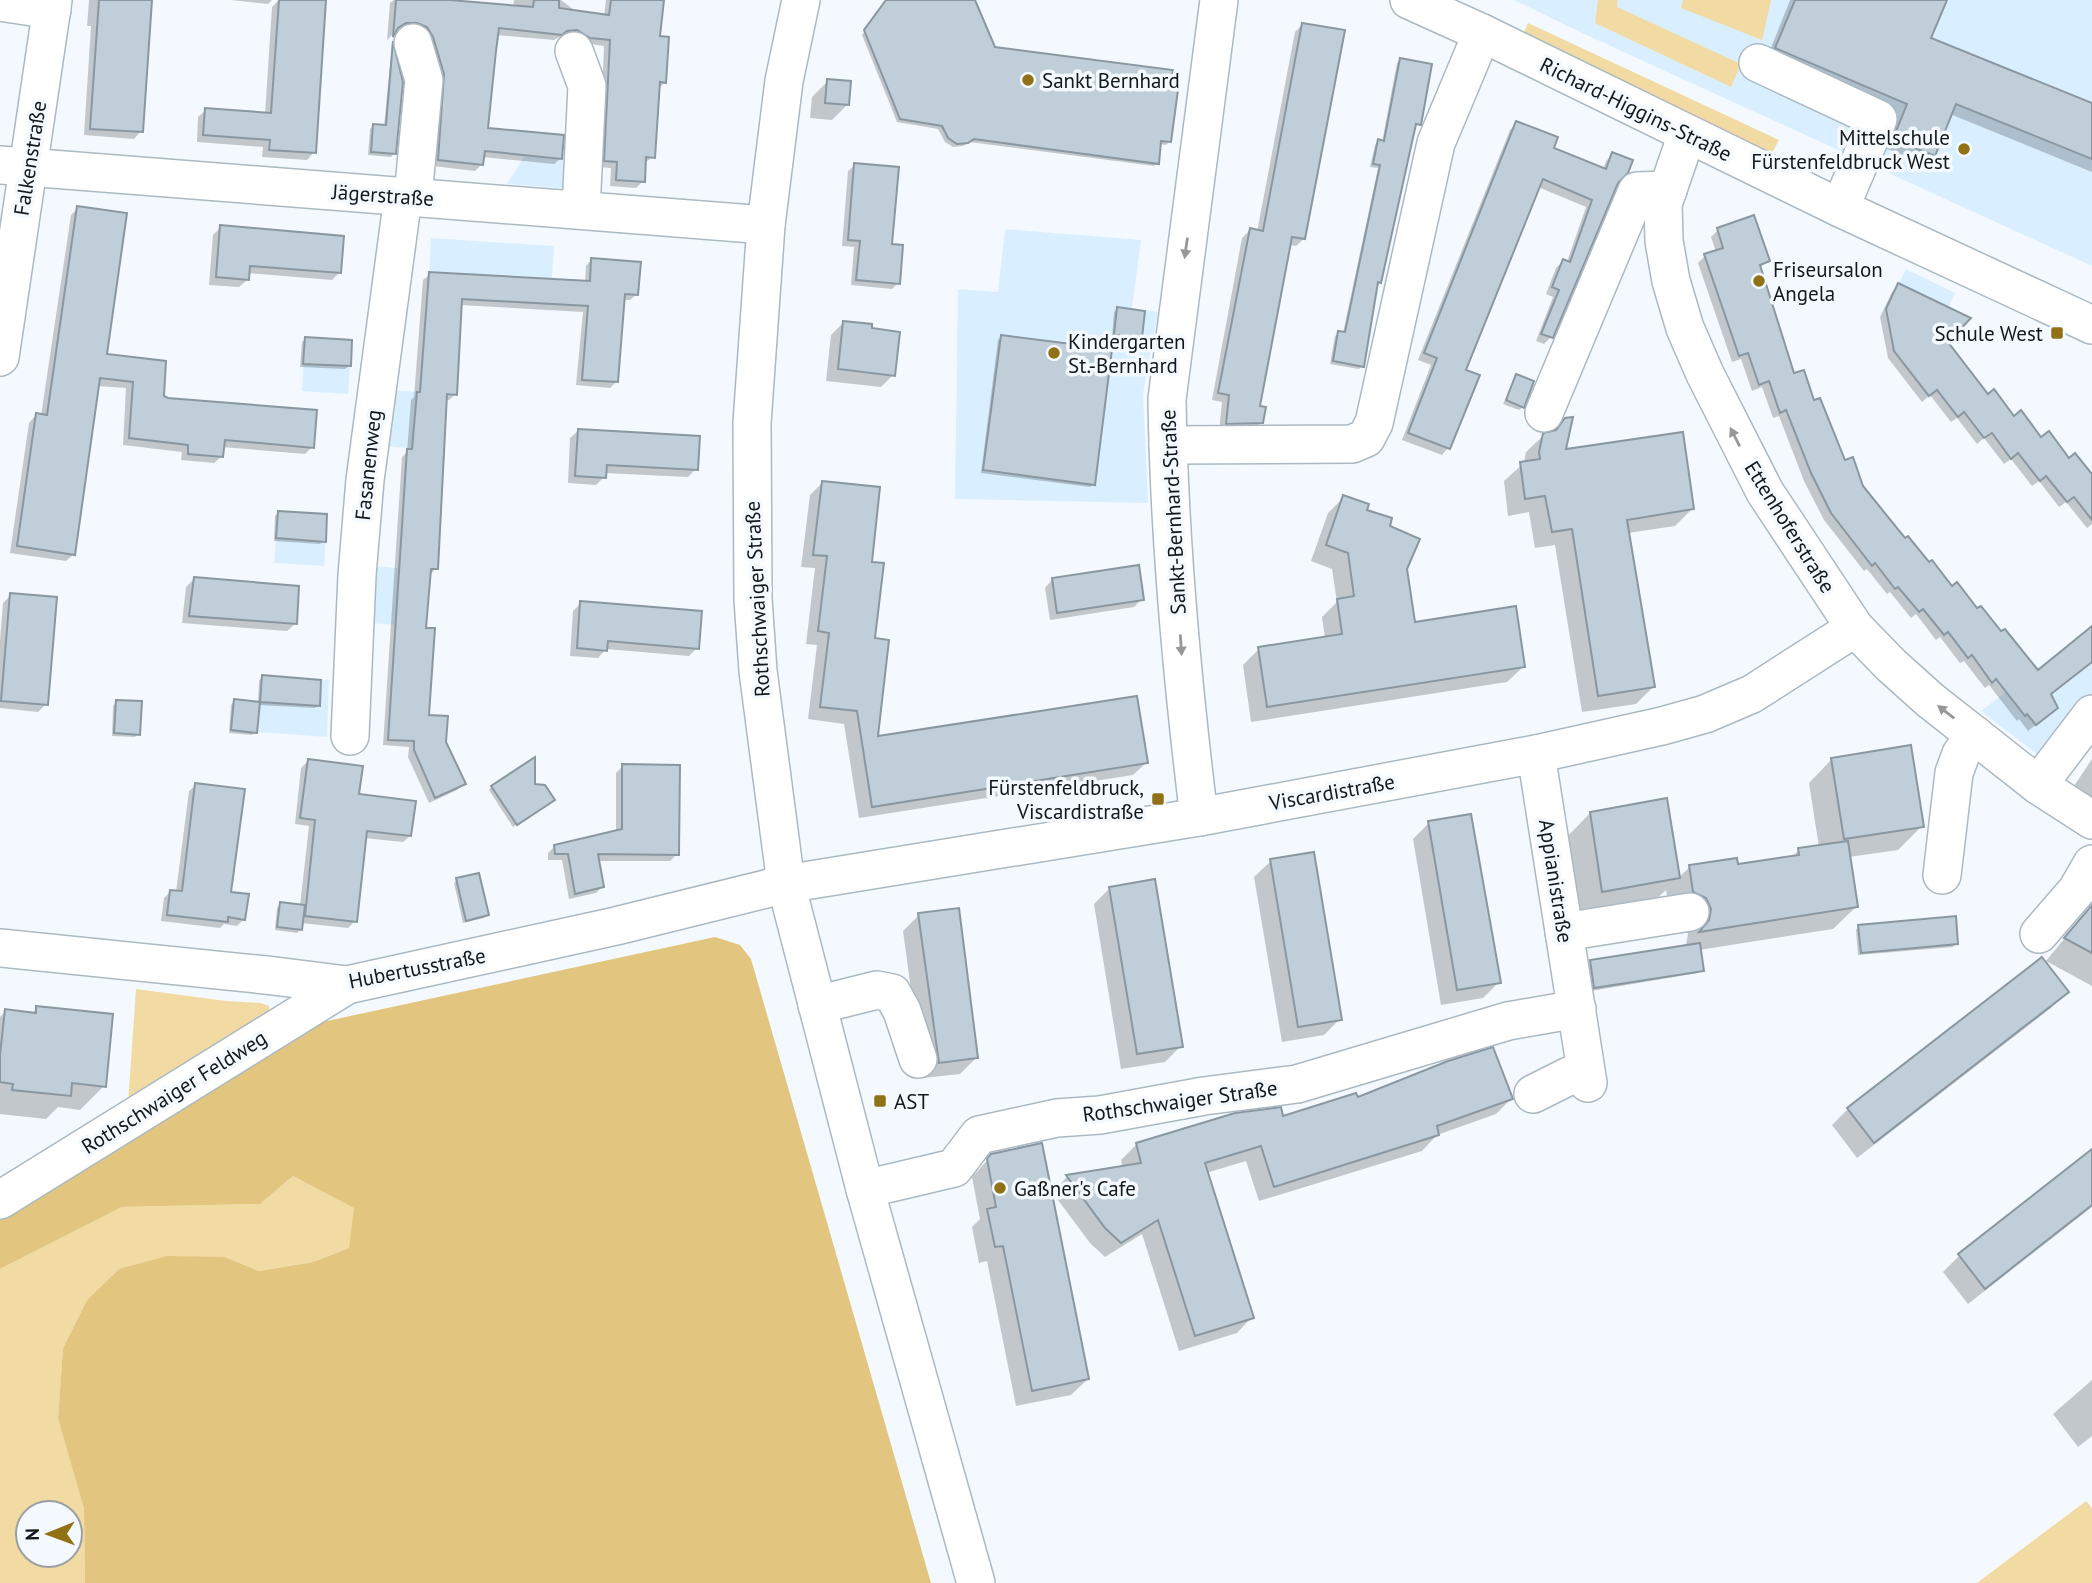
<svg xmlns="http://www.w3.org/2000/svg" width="2092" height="1583" font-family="'PT Sans',sans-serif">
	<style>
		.built { fill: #d9efff }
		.green { fill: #f2dba3; fill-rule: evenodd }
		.forest { fill: #e2c67f }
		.shadow { fill: #0003 }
		.building { fill: #bfced8; stroke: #8a97a1; stroke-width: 2 }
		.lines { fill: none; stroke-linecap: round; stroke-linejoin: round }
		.minor-casing { stroke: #abb9c3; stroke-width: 40 }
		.minor { stroke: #fff; stroke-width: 37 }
		.oneway { fill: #959798 }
		.poi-dot { fill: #907116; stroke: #f3f9fe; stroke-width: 2.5 }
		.labels { text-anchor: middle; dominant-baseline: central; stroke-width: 7; stroke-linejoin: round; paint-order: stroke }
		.poi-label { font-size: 21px; fill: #13181b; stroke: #f3f9fe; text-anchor: start }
		.street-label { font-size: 21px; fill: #13181b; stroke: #f3f9fe }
	</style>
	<rect width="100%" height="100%" fill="#f3f9fe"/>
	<g class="built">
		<polygon points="1514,0 2092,0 2092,266 1580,32"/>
		<polygon points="527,132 575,136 570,189 507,184 525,155"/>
		<polygon points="1005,229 1141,240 1132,308 1158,312 1143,394 1148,503 955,499 958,289 998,292"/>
		<polygon points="431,238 554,246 550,305 428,298"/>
		<polygon points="1906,269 1955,293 1935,333 1886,309"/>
		<polygon points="305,337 352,340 348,394 302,391"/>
		<polygon points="390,390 447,394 443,451 384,446"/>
		<polygon points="278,511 327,514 324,566 274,563"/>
		<polygon points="373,566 430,571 426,627 370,623"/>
		<polygon points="2092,626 2092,701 2046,761 1981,711"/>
		<polygon points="262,675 329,680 327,737 231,730 234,699 260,701"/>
	</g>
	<g class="green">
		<polygon points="1598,0 1618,0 1617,7 1741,64 1731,87 1595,23"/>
		<polygon points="1683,0 1771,0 1762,40 1681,8"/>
		<polygon points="1528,23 1779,140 1770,157 1521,40"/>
		<polygon points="136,989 226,1001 261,1003 269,1006 270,1015 128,1103"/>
		<path d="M 293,1176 L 355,1208 L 349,1248 L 313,1262 L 259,1271 L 225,1257 L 119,1269 L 87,1300 L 63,1348 L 58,1419 L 84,1509 L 85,1583 L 0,1583 L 0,1269 L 122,1207 L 260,1204 ZM 28,1513 L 70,1513 L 70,1555 L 28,1555 Z"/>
		<polygon points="2086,1501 2092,1508 2092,1583 1977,1583"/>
	</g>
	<polygon class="forest" points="715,937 740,945 751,959 931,1583 85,1583 84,1509 58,1419 63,1348 87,1300 119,1269 167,1256 225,1257 259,1271 313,1262 349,1248 354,1208 293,1176 260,1204 122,1207 0,1269 0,1209 318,1023"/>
	<g class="shadow">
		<polygon points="89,0 146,0 141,131 134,139 84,135 91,26 87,26"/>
		<polygon points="231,0 272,0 268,4"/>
		<polygon points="279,0 291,0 314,152 307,160 262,157 263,147 197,142 198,117 206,110 265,115 272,7"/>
		<polygon points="394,0 429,0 513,8 514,0 561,0 578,13 604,16 606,0 662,0 658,38 665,82 658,89 653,157 644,163 643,181 636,188 610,186 611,168 599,167 604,46 583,43 570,36 559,37 554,40 496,35 486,130 561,158 554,164 483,157 482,164 475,171 432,166 410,28 398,29 387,40 390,3"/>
		<polygon points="887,0 973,0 994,48 1169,142 1166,145 1159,144 1157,163 1154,166 969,142 963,146 953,147 945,142 938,129 897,122 862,35"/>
		<polygon points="1790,0 1945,0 1929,39 2092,104 2092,172 1950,114 1934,155 1924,164 1885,148 1898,114 1767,58"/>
		<polygon points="1303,24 1304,239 1296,246 1289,245 1257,408 1261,423 1253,430 1219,431 1222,402 1212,400 1242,238 1250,230 1257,232 1295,32"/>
		<polygon points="392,44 401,82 394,153 391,157 368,155 370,129 374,125 384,126"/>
		<polygon points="1400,60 1419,124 1413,127 1380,282 1376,285 1362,366 1359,369 1330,364 1335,336 1339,333 1343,333 1378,168 1370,167 1375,145 1378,141 1382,142 1397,63"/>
		<polygon points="828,81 848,104 832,120 810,118 812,97"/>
		<polygon points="1517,123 1552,149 1603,170 1606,161 1613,154 1616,182 1551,337 1544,344 1536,341 1553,297 1546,294 1556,268 1563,261 1567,262 1586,207 1538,187 1464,371 1448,448 1442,455 1402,440 1431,365 1418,360 1510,130"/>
		<polygon points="855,165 891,245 898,283 892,289 851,285 854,247 842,246 848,171"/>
		<polygon points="78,208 105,355 162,397 312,447 305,454 222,447 222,456 214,463 181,460 182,452 123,445 126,388 97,386 74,554 66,561 10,553 29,423 36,415 41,416 71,215"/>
		<polygon points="221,227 340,272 332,280 248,273 247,280 239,287 209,285 213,235"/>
		<polygon points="1718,230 1768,261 1759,268 1792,375 1813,403 1844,462 1905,541 2038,672 2092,628 2092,661 2050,695 2048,715 2028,731 2019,719 2017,721 1989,685 1985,688 1964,661 1960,663 1940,637 1936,640 1916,614 1911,618 1890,592 1887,594 1867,569 1864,571 1824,520 1804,481 1779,416 1773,418 1762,387 1752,391 1741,359 1732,362 1698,263 1705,256 1716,252 1711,237"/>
		<polygon points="592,259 637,294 630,300 622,300 616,382 610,388 576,385 583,312 460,305 456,394 449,400 445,400 436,568 430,575 424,629 427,717 444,742 464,784 457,790 429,803 408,757 409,747 383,745 402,457 407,452 411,400 414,397 423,280 430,274 585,283 586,266"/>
		<polygon points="1899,285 1988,397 2092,477 2092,524 2087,528 2066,502 2059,507 2039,481 2032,486 2011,459 2004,464 1984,438 1977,444 1957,418 1951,422 1930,395 1922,402 1888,358 1880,317 1892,292"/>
		<polygon points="1118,309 1140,337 1137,341 1112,338 1114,312"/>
		<polygon points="844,322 893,375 881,387 826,381 831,335"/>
		<polygon points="1002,336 1094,484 1090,487 981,473 998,340"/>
		<polygon points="305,339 349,366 345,369 300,367 302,342"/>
		<polygon points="1517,376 1523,407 1519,410 1503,404"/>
		<polygon points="1566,420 1564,451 1692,509 1675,526 1628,533 1653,687 1636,704 1582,712 1555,545 1535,548 1529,512 1508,516 1504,481 1524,463 1526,452 1544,435 1552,433"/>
		<polygon points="578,431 696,469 688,477 605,473 604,477 596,485 568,483 570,438"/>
		<polygon points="822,483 870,563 876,738 1146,763 1133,775 859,818 844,724 808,719 817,645 806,644 815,568 801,567 810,495"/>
		<polygon points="1344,497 1388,527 1405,569 1414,624 1524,666 1507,682 1251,722 1243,665 1259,649 1325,638 1322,617 1337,602 1332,569 1311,561 1328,513"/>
		<polygon points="278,513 324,541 320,544 274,541 275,516"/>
		<polygon points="194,579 295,624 287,631 182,623 186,587"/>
		<polygon points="1052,580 1142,599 1134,607 1050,620 1045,588"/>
		<polygon points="11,595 46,704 38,712 0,708 0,640 3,603"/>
		<polygon points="581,603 697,648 689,656 606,649 598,658 570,656 573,611"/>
		<polygon points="262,677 318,705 315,708 258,705 255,732 252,735 229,733 231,705 234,701 258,703 259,681"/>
		<polygon points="116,702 138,734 135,737 112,736 113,706"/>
		<polygon points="1832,759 1922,826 1898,850 1849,857 1857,906 1833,929 1699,950 1702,970 1698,973 1591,991 1587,966 1591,962 1686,945 1688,934 1683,921 1670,915 1666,890 1654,901 1579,914 1567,837 1590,813 1666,800 1678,878 1690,867 1737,866 1791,858 1799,850 1819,847 1809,783"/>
		<polygon points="2092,759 2092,810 2068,795"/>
		<polygon points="308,761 410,836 403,842 364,838 355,921 348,928 301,923 301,929 297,933 275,930 277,908 281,904 300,906 309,826 295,824 301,768"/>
		<polygon points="623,766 677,854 670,861 597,861 603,886 596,893 569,899 562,860 548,860 548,853 555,846 616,832 616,773"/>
		<polygon points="196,785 229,894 244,919 237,926 224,924 220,928 161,921 164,898 170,892 176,892 189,791"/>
		<polygon points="534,786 549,803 513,827 489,790 492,787"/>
		<polygon points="1429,823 1499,982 1483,998 1441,1005 1413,839"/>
		<polygon points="1271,861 1340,1019 1324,1035 1282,1042 1254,877"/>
		<polygon points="457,880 487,914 484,918 463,923 454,883"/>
		<polygon points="1110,888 1181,1046 1165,1062 1121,1069 1094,904"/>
		<polygon points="2092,905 2092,986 2046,961"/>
		<polygon points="919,915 977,1057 960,1074 923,1078 903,931"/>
		<polygon points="1859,926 1956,943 1953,947 1858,955 1856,930"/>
		<polygon points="2067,992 2051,1008 1857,1158 1832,1125 1848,1109"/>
		<polygon points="37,1008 104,1086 80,1110 58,1107 46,1119 0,1114 0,1017 6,1011 31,1014"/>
		<polygon points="1511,1099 1496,1114 1437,1135 1422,1151 1259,1201 1246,1161 1206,1173 1252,1317 1237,1333 1179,1351 1142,1234 1105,1257 1090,1243 1052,1192 1067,1177 1123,1168 1121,1160 1137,1144 1282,1118 1356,1100"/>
		<polygon points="2092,1151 2092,1207 1968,1304 1943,1272 1959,1256"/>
		<polygon points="992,1155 1088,1379 1071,1395 1016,1406 987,1261 979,1263 972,1227 980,1219 972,1177"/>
		<polygon points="2092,1380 2092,1436 2078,1447 2053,1414"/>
	</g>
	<g class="building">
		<polygon points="99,0 152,0 143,132 90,129"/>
		<polygon points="279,0 326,0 316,153 269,150 270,140 203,135 205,108 271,113"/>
		<polygon points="396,0 450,0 533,7 534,0 559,0 559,8 609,15 611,0 664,0 660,36 669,37 666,83 660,82 655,158 646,157 645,182 616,180 617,162 604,161 610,40 590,38 577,30 567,31 562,35 499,28 496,51 488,128 564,135 562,159 485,151 483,165 438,160 444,74 433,37 427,27 417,23 406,23 398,28 393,37"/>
		<polygon points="886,0 975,0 995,47 1173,70 1171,89 1178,90 1171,142 1161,141 1159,164 974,139 968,143 957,144 948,138 942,126 900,119 864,30"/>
		<polygon points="1795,0 1947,0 1931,38 2092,103 2092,159 1956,104 1935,156 1893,139 1907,104 1775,48"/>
		<polygon points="1302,23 1345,30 1329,114 1305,239 1292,237 1260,406 1266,407 1263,423 1226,424 1229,395 1218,393 1250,228 1263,231"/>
		<polygon points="393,41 403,82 396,154 371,152 373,124 386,125"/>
		<polygon points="1400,58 1432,64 1421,125 1416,124 1381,283 1378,282 1364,367 1333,361 1338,331 1345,332 1380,165 1373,164 1378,139 1384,141"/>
		<polygon points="827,79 851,81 849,105 825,103"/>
		<polygon points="1516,121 1558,137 1554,148 1606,169 1612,152 1633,160 1628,173 1618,183 1553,338 1541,334 1559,290 1552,287 1563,259 1570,262 1592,200 1543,179 1466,370 1480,375 1450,449 1408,433 1437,358 1424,353"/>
		<polygon points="854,163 899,167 892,244 903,245 900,284 856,280 860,241 848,240"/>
		<polygon points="77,206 127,213 107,354 166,361 164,396 168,398 317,410 314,448 225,440 223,457 188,454 188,445 129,438 133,382 100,378 75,555 17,546 36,413 47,415"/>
		<polygon points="1754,215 1770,261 1760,265 1794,373 1804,370 1814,400 1820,398 1845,460 1853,457 1863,486 1905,538 1908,536 1929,562 1932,560 1952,586 1957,582 1977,608 1981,606 2001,631 2005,629 2038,670 2092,626 2092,662 2051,694 2058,708 2036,725 2027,714 2025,716 1996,679 1992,683 1972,655 1968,658 1948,632 1944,635 1923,609 1919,612 1898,587 1895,589 1875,563 1872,566 1831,513 1811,473 1786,410 1780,413 1769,381 1759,385 1748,353 1739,356 1704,254 1723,248 1717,228"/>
		<polygon points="220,225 344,236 341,273 250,266 249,280 216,277"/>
		<polygon points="591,258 641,262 638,295 625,294 618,382 582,380 588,306 462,299 457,395 447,394 438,569 431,569 426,628 435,628 429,715 448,716 446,742 466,784 435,798 414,750 414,741 388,740 407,449 412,449 417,392 420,392 429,272 590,281"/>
		<polygon points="1898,283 1971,318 1948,342 1988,394 1994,389 2014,416 2021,410 2041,437 2049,431 2069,458 2075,453 2092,474 2092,520 2074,497 2067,502 2046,476 2040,481 2018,453 2011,459 1992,433 1984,438 1964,412 1958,417 1937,390 1929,396 1894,351 1886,309"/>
		<polygon points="1117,307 1145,311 1142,338 1114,335"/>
		<polygon points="843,321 872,324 872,328 900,332 895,376 838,369"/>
		<polygon points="1001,335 1112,349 1095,485 983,470"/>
		<polygon points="305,337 352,340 351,366 303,364"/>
		<polygon points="1516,374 1534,381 1524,408 1506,400"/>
		<polygon points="1573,417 1566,449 1683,432 1694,509 1627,520 1655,687 1598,696 1572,529 1552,532 1545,496 1525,499 1520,462 1540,459 1539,452 1543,433 1556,430 1565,418"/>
		<polygon points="578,429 700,436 698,470 607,465 606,478 575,476"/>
		<polygon points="822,481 880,487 872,562 884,563 875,638 889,640 878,736 1137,696 1148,763 872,807 857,711 820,707 829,633 818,631 827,556 813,555"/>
		<polygon points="1343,495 1369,504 1367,510 1392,518 1390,526 1420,539 1407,569 1415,622 1516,606 1525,667 1267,707 1258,647 1342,634 1337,599 1354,596 1348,553 1326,545"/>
		<polygon points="278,511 327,514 326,542 276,538"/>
		<polygon points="1139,565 1144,600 1057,613 1052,578"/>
		<polygon points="194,577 299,586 297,624 189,616"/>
		<polygon points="10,593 57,597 48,705 1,701"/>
		<polygon points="580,601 702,611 699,649 608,641 607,651 577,648"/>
		<polygon points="262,675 321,680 320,706 260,702"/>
		<polygon points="234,699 260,702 257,733 231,730"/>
		<polygon points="116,700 142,701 140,735 114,733"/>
		<polygon points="1911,745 1924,827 1844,839 1831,758"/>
		<polygon points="535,757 535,784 545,785 555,800 517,825 491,786"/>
		<polygon points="308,759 363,766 359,794 416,801 411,836 367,831 357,922 305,916 315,820 300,818"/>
		<polygon points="622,764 680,765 679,855 598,854 604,887 575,894 568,854 555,854 554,845 622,829"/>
		<polygon points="195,783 245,789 231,892 249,894 245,920 228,917 228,922 167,915 170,890 182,891"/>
		<polygon points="1667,798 1680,878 1602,892 1590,812"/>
		<polygon points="1471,814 1501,983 1457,990 1428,821"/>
		<polygon points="1848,841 1858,907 1699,932 1709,920 1711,909 1706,898 1693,892 1689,865 1737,858 1738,864 1799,855 1798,848"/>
		<polygon points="1314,852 1342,1020 1298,1027 1270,859"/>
		<polygon points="479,873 489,915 466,921 456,878"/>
		<polygon points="1155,879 1183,1047 1137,1054 1109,887"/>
		<polygon points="280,902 305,905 302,930 277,927"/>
		<polygon points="2092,905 2092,953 2064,938"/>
		<polygon points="959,908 978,1058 939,1063 918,913"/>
		<polygon points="1956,916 1958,944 1861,953 1858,925"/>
		<polygon points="1700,943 1704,971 1594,988 1590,960"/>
		<polygon points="2042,957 2069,992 1874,1143 1847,1108"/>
		<polygon points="36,1006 113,1014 106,1087 72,1083 71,1096 12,1090 13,1084 0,1082 0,1055 5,1009 36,1013"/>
		<polygon points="1493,1047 1513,1099 1437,1126 1439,1135 1274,1187 1261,1146 1205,1163 1254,1318 1195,1336 1158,1220 1121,1243 1105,1228 1066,1175 1141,1163 1136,1143 1235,1113 1281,1107 1283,1116 1356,1093 1358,1097 1448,1061"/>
		<polygon points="1042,1143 1089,1379 1032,1391 1003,1246 995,1247 987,1209 996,1207 987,1159 991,1154"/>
		<polygon points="2092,1149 2092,1205 1985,1289 1958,1254"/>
	</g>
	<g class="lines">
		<g class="minor-casing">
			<g id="minor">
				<polyline points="801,0 784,81 766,225 752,423 753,599 758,671 786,884 865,1189 976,1583"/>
				<polyline points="1409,0 1482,33 1840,208 2092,325"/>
				<polyline points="0,2 52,10"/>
				<polyline points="413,43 424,80 413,197"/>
				<polyline points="574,51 587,86 581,210"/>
				<polyline points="1758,63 1878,119 1840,208"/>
				<polyline points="1687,134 1663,204 1664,241 1671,281 1685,328 1705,374 1765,492 1855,628 1891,665 1930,700 2038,785 2092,820"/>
				<polyline points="0,165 766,225"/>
				<polyline points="0,357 53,0"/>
				<polyline points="1544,413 1637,191 1668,190"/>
				<polyline points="1168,445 1352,444 1366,438 1374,423 1436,143 1482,33"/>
				<polyline points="350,736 357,575 365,480 403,197"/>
				<polyline points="1536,754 1588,1083"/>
				<polyline points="2038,785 2092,714"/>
				<path d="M 1199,817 C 1182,679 1169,538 1167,399 L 1219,0"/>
				<polyline points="1942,875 1954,773 1961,754 1975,735"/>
				<polyline points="1564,932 1690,912"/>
				<polyline points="2039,934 2077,890 2092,864"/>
				<polyline points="0,948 266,975 347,985 616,926 786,884 1199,817 1536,754 1662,726 1705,714 1752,694 1855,628"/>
				<polyline points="817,1005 877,990 892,993 902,1011 918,1059"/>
				<polyline points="1533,1094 1569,1076 1586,1072"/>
				<polyline points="865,1189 954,1168 979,1135 1057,1118 1100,1115 1204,1096 1297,1084 1508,1021 1577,1009"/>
				<polyline points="0,1200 347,985"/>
			</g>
		</g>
		<use href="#minor" class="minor"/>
	</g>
	<defs><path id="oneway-solid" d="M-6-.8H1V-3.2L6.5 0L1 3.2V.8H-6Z" transform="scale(1.75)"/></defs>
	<g class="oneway">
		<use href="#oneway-solid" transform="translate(1186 248) rotate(98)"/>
		<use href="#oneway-solid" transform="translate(1735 437) rotate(-117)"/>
		<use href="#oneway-solid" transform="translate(1181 645) rotate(86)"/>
		<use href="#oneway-solid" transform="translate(1946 712) rotate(-142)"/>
	</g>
	<g class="poi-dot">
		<circle cx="1028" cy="80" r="7"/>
		<circle cx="1964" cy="149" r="7"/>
		<circle cx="1759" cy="281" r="7"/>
		<rect x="2050" y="326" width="14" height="14" rx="3.5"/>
		<circle cx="1054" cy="353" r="7"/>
		<rect x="1151" y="792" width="14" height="14" rx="3.5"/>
		<rect x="873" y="1094" width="14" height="14" rx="3.5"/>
		<circle cx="1000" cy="1188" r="7"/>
	</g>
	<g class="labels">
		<g class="poi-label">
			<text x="1042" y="80">Sankt Bernhard</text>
			<text x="1950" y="137" text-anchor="end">Mittelschule<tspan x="1950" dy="24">Fürstenfeldbruck West</tspan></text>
			<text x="1773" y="269">Friseursalon<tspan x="1773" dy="24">Angela</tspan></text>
			<text x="2043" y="333" text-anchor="end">Schule West</text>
			<text x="1068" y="341">Kindergarten<tspan x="1068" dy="24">St.-Bernhard</tspan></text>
			<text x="1144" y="787" text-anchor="end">Fürstenfeldbruck,<tspan x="1144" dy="24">Viscardistraße</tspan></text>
			<text x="894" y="1101">AST</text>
			<text x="1014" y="1188">Gaßner's Cafe</text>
		</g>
		<g class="street-label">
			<text transform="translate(1636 109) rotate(26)">Richard-Higgins-Straße</text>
			<text transform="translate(30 158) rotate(-81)">Falkenstraße</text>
			<text transform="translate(383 195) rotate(4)">Jägerstraße</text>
			<text transform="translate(368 465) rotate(-84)">Fasanenweg</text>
			<text transform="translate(1173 512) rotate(-93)">Sankt-Bernhard-Straße</text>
			<text transform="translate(1790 527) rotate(58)">Ettenhoferstraße</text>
			<text transform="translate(757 599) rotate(-93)">Rothschwaiger Straße</text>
			<text transform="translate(1332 792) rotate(-10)">Viscardistraße</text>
			<text transform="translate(1556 881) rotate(81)">Appianistraße</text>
			<text transform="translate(417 968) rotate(-11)">Hubertusstraße</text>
			<text transform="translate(174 1092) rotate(-32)">Rothschwaiger Feldweg</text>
			<text transform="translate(1180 1101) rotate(-8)">Rothschwaiger Straße</text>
		</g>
	</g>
	<g transform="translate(49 1534) rotate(269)"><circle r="33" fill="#f3f9fe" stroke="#999fa3" stroke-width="2"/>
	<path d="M0-5L12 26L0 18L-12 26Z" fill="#907116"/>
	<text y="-10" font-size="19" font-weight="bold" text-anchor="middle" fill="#13181b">N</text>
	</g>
</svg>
